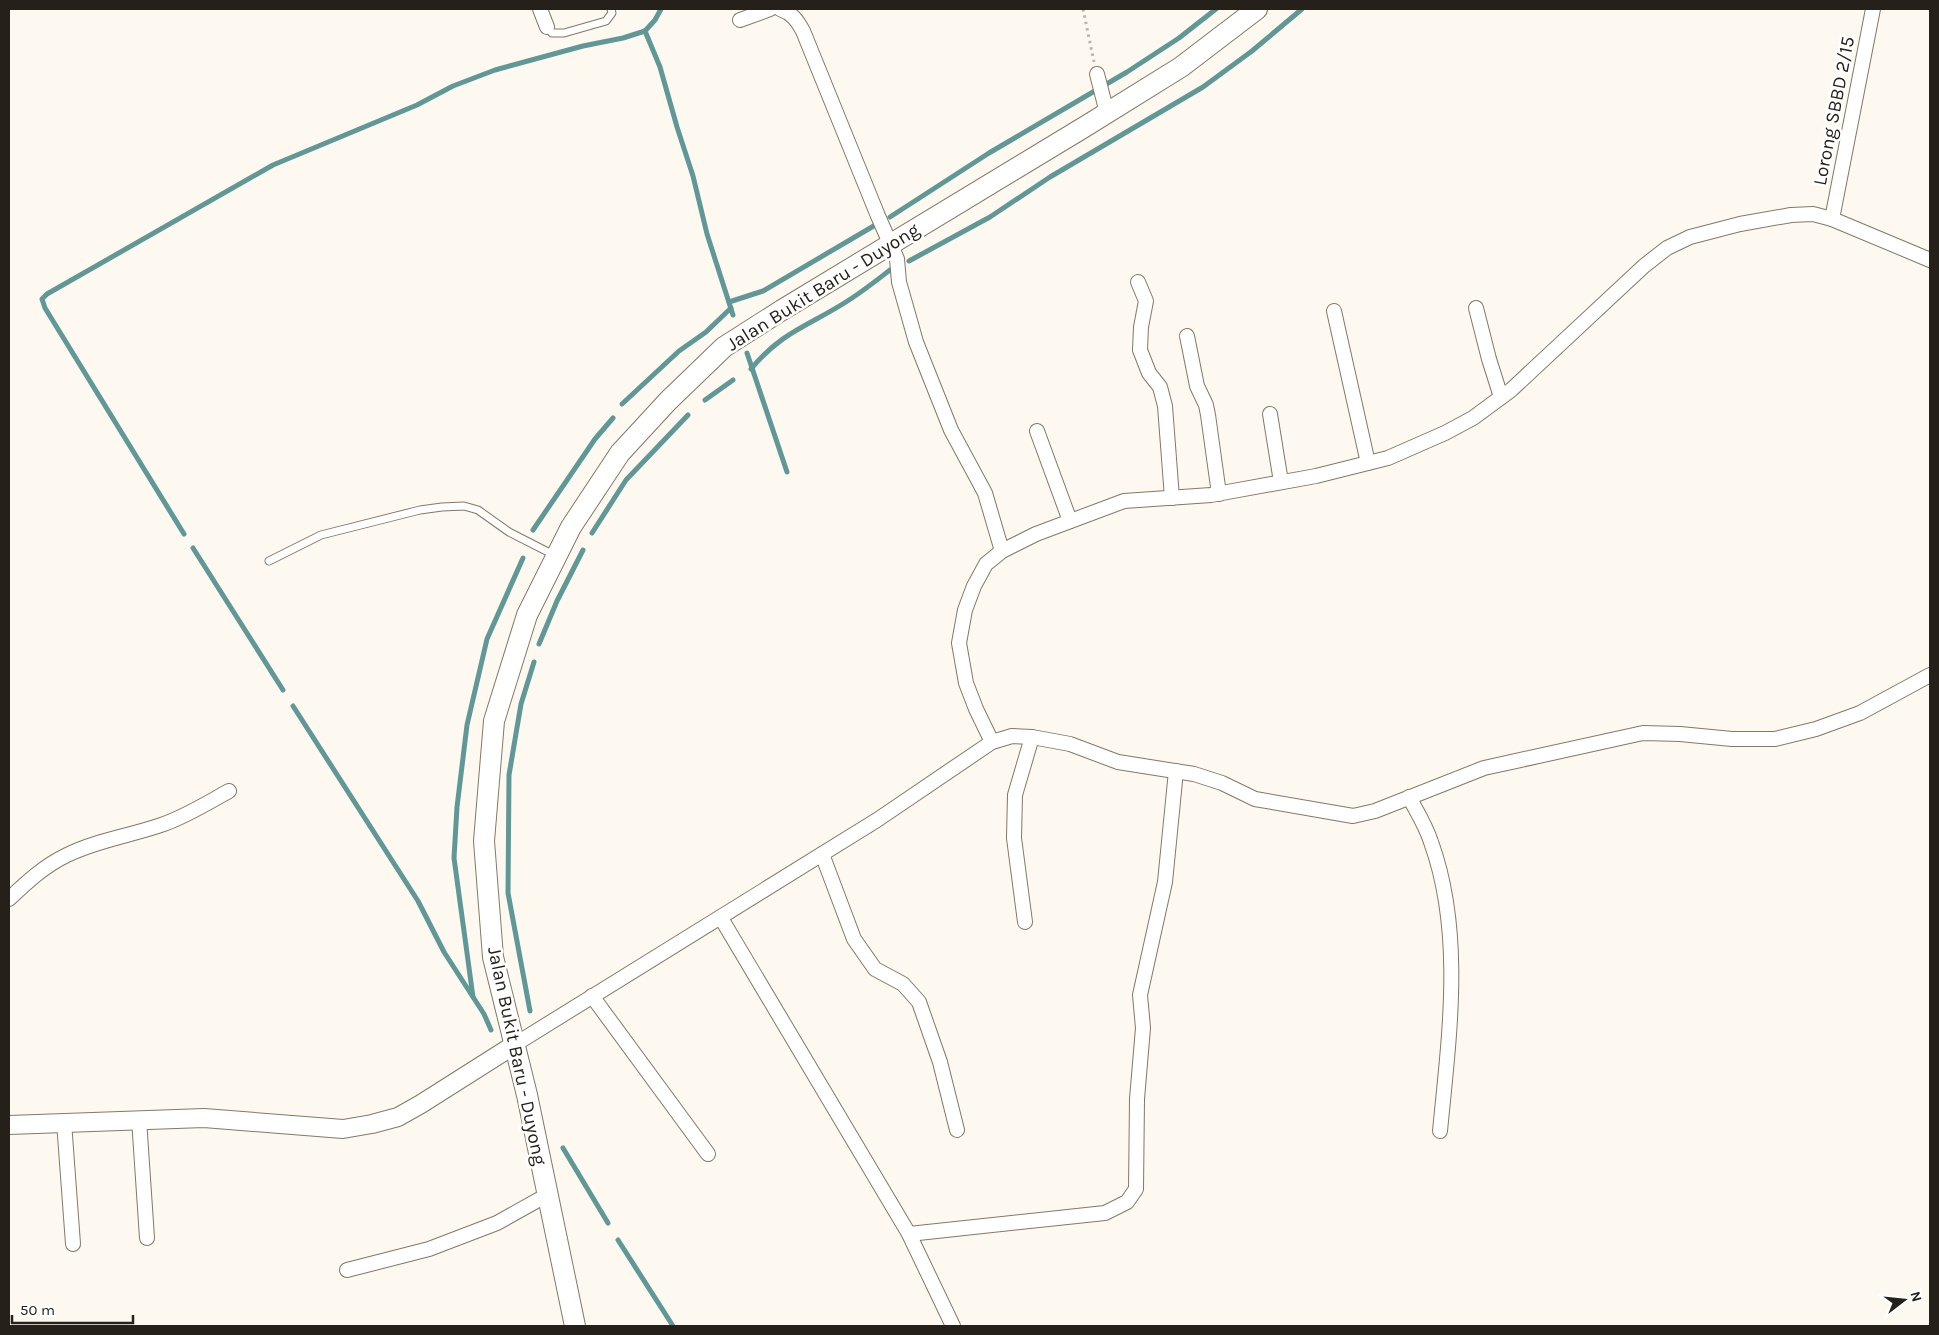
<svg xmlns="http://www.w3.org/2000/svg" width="1939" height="1335" font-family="Karla,sans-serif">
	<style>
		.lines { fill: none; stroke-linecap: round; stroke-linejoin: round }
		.stream { stroke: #5f9897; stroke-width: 5 }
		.service-casing { stroke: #847866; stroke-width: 9 }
		.minor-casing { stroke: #847866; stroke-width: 16 }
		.tertiary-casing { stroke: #847866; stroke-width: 20 }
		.secondary-casing { stroke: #847866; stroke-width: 22 }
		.path { stroke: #b9b4ac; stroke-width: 3; stroke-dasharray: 2.5 4; stroke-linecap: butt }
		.service { stroke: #fff; stroke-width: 7 }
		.minor { stroke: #fff; stroke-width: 14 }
		.tertiary { stroke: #fff; stroke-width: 18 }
		.secondary { stroke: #fff; stroke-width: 20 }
		.labels { text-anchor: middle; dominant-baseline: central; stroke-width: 5; stroke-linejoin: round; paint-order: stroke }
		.street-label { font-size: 19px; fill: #252019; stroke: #fff }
	</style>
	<rect width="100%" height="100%" fill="#fef9f0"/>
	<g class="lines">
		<g class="stream">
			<polyline points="645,31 655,20 661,9"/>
			<polyline points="890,217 989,153 1127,72 1179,38 1216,9"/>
			<polyline points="909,261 990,217 1050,177 1203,87 1252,51 1302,9"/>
			<polyline points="729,302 763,291 877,224"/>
			<polyline points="747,353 787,472"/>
			<path d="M 751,369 C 782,331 811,325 849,300 C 863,291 877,280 890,270"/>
			<polyline points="705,400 733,380"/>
			<polyline points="622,404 679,351 706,332 731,308"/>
			<polyline points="533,530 595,439 613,418"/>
			<polyline points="592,533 626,480 688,415"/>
			<polyline points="184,534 45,308 42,299 47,294 273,165 417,105 453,86 495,70 583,46 623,38 645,31 660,67 677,127 693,176 707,234 733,315"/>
			<polyline points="193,548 283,690"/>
			<polyline points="539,644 557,601 583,550"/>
			<polyline points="293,706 418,901 444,952 484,1014 491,1030"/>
			<polyline points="473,997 454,858 457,807 467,725 487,639 523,558"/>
			<polyline points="530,1011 508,893 509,775 521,704 534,662"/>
			<polyline points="563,1148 608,1223"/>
			<polyline points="618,1240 673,1326"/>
		</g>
		<g class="service-casing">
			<g id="service">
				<polyline points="547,27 552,33 564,33 606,21 612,13 611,9"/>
				<polyline points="269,561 321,535 420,510 442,507 464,506 478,510 509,532 556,556"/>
			</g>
		</g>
		<g class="minor-casing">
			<g id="minor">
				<polyline points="540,9 547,27"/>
				<path d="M 780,9 C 792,13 797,20 803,31 L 878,216 L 897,259 L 899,282 L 916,342 L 951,430 L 985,493 L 1002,551"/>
				<polyline points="740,20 770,9"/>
				<polyline points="1097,74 1107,113"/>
				<polyline points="1832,219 1873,9"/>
				<polyline points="1138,282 1146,301 1141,327 1140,350 1149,373 1160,387 1165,406 1172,498"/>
				<polyline points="1476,308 1489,359 1501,397"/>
				<polyline points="1334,311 1368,463"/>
				<polyline points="1187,336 1197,386 1206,405 1208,415 1219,494"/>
				<polyline points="1270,414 1281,482"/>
				<polyline points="1037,431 1070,521"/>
				<polyline points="992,742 976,709 966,683 959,643 965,610 974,586 986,564 1002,551 1036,534 1124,501 1211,495 1316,476 1388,458 1445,433 1473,418 1511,390 1644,266 1667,248 1690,237 1740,224 1791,215 1813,214 1832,219 1930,260"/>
				<path d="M 1409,797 C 1417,812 1426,826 1431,842 C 1464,933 1449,1037 1440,1131"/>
				<polyline points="822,854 854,939 875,969 903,984 919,1002 940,1062 957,1130"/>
				<path d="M 9,899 C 27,882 44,866 67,855 C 98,840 129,836 161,825 C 185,817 207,803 229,791"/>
				<polyline points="721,918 909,1234 953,1326"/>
				<polyline points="1025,922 1014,838 1015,795 1032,737"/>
				<polyline points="592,996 708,1154"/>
				<polyline points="514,1045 877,820 992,742 1012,736 1032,737 1070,744 1118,762 1194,774 1222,783 1255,799 1353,816 1375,811 1484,768 1643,733 1680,734 1732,739 1775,739 1816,729 1860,713 1930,675"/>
				<polyline points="139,1119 147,1238"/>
				<polyline points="64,1122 73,1244"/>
				<polyline points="909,1234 1105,1213 1127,1202 1136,1189 1137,1099 1143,1028 1140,995 1165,882 1176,771"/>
				<polyline points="347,1270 429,1249 497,1223 547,1195"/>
			</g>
		</g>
		<g class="tertiary-casing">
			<polyline id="tertiary" points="9,1125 204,1118 343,1129 372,1124 398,1117 421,1104 514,1045"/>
		</g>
		<g class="secondary-casing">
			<polyline id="secondary" points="575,1326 527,1095 493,957 484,841 494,721 527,615 571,527 620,453 668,401 724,347 782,310 1086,126 1181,67 1257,9"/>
		</g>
		<polyline class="path" points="1083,9 1094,62"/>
		<use href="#service" class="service"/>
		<use href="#minor" class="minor"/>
		<use href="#tertiary" class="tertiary"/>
		<use href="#secondary" class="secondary"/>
	</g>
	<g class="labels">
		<g class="street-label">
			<text transform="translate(1834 111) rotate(-79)">Lorong SBBD 2/15</text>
			<text transform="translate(823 287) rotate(-32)">Jalan Bukit Baru - Duyong</text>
			<text transform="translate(517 1056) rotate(78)">Jalan Bukit Baru - Duyong</text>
		</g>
	</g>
	<rect width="1939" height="1335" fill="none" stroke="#252019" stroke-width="20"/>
	<g transform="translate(1904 1300) rotate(74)" stroke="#ffffff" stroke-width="4" paint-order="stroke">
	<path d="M0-4L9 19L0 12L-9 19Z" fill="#252019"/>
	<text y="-8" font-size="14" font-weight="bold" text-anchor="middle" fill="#252019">N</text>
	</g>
	<path d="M12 1315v8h121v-8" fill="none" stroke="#252019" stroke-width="2.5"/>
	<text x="20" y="1315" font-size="15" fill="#252019" stroke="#ffffff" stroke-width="4" paint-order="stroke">50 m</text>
</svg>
